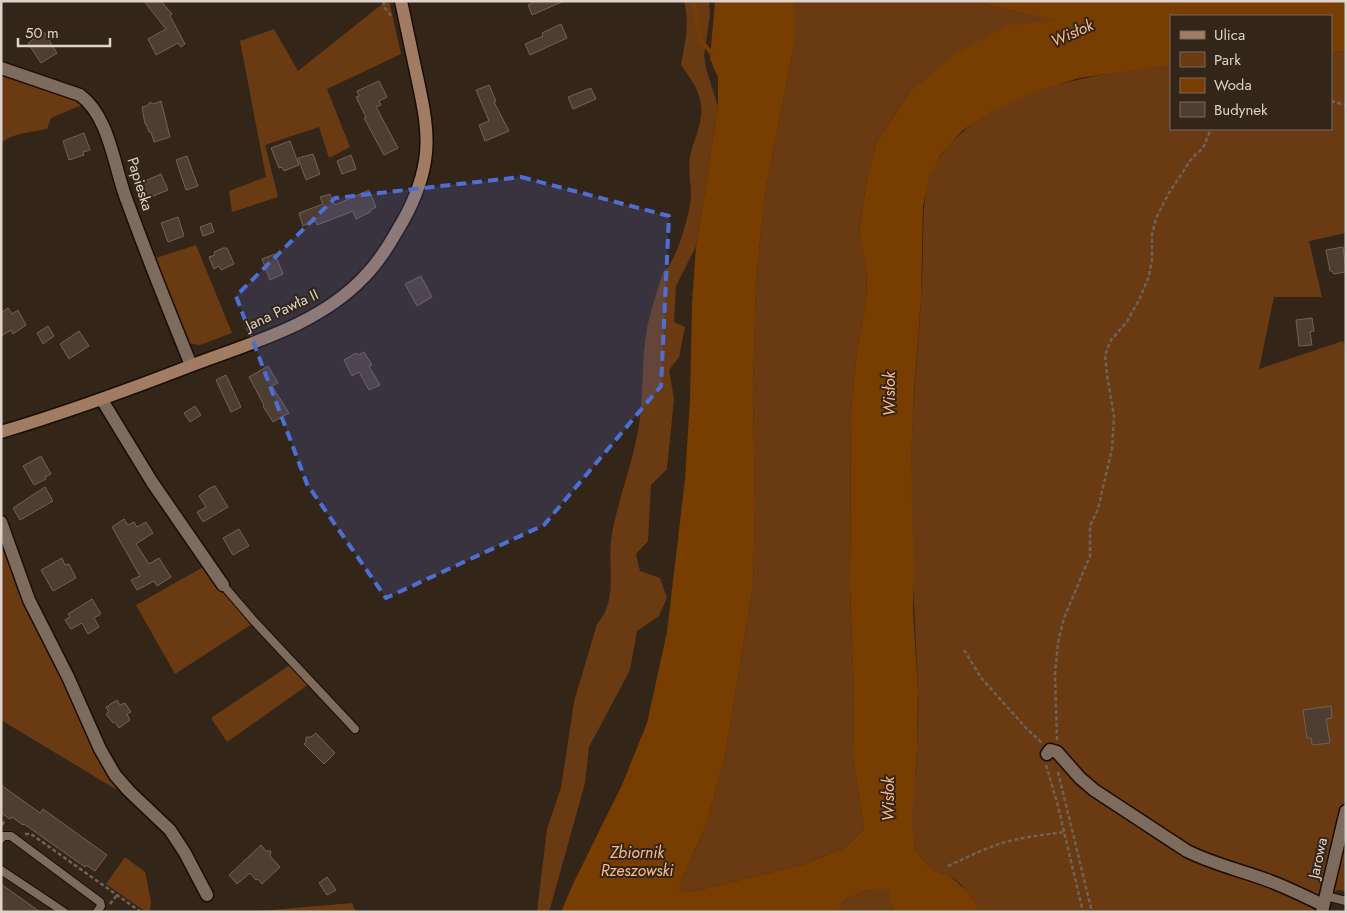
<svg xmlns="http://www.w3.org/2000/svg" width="1347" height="913" font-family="Jost,sans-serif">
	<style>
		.green { fill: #6a3b13 }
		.water { fill: #773d01 }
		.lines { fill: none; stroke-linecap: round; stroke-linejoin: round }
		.stream { stroke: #773d01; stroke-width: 4 }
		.building { fill: #4e3d31; stroke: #736154 }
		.lane-casing { stroke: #1b0d04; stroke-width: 10 }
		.street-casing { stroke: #1b0d04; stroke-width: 15 }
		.secondary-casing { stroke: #1b0d04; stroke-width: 15 }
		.path { stroke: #6f6157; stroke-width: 2.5; stroke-dasharray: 4 2.5; stroke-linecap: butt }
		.lane { stroke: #7d6b5d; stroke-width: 8 }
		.street { stroke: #7d6b5d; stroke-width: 12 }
		.secondary { stroke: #9f7c62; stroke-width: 12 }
		.marked { fill: #4d6fd5; fill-opacity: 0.2; stroke: #4d6fd5; stroke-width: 4; stroke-dasharray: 10 6; stroke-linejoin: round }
		.labels { text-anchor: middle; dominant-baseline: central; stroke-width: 4; stroke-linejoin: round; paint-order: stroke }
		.street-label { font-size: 15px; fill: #ded3cc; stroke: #342519 }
		.water-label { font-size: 16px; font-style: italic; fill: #f9ba8c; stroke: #342519 }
	</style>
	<rect width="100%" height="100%" fill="#342519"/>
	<g class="green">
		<polygon points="386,1 389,1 401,54 327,89 350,147 329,158 319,127 265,145 278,197 232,212 229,191 266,177 240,41 274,29 298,71"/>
		<path d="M 684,1 L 709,1 L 710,15 L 704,55 L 706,68 L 718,107 L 696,246 L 676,286 L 674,322 L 685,327 L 679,357 L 669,370 L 674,399 L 667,469 L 651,485 L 648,541 L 636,554 L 640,571 L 660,578 L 667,598 L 659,616 L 637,631 L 630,670 L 589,747 L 585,783 L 549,912 L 537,912 L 547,829 L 561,788 L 574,702 L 597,624 C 618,601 608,568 611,540 C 617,501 633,464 639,425 C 644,392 641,357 648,323 C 652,306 658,289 663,272 C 676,264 691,211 691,195 C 691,183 688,169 690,157 C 693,142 704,120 701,105 C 699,88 690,78 681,65 C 685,43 690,23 684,1 Z"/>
		<polygon points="794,1 980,1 991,6 1057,21 909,93 876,143 866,184 859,231 867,275 866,304 857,349 851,411 850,589 854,698 853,756 864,829 846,847 805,864 691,892 679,889 682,878 706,826 725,756 753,586 755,509 753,388 756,284 764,200 794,45"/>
		<path d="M 1346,51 L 1346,233 L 1309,241 L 1322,297 L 1274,297 L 1259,369 L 1343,341 L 1345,347 L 1346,891 L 1337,890 L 1315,910 L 1315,912 L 981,912 C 972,899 964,884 950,876 C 946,874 940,873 935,871 C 927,866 919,856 915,847 C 907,826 914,791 916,769 C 917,743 919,716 918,690 C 915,615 910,540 911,465 C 912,409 918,353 921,297 C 922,279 923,262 923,244 C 924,214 922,180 942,154 C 993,88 1094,74 1171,65 L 1171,129 L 1331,129 L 1331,52 Z"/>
		<path d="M 1,72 L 76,97 L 84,104 L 51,118 L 47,129 C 33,132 12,133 1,143 Z"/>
		<polygon points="196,245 232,333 200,345 187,343 153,259"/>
		<polygon points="1,546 66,687 117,790 1,720"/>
		<polygon points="205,566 252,624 175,674 136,605"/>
		<polygon points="290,665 309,684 227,742 211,718"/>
		<polygon points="125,857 145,872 151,901 150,912 146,912 106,884"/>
		<polygon points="870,889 890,889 890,902 893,912 838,912 845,900"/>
		<polygon points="352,903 356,912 247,912"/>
	</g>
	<polygon class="water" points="715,1 794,1 794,45 764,200 756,284 753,388 755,509 753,586 725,756 706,826 682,878 679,889 691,892 805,864 846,847 864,829 853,756 854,698 850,589 851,411 857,349 866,304 867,275 859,232 866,184 876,143 909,93 953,56 1007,25 1055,21 991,6 980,1 1346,1 1346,51 1331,52 1331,16 1171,16 1171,65 1079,78 1033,93 993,111 962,131 940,156 930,177 923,206 921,298 914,393 911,463 914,576 913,611 918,691 917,751 912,819 913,836 915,848 923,860 933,870 950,876 968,892 981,912 893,912 890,902 889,889 870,889 845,900 838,912 561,912 573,884 622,785 647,723 667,632 685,479 690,399 692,304 696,246 718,107 718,77 710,59"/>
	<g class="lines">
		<polyline class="stream" points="694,1 700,39 712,54"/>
	</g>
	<g class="building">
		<polygon points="144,1 161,1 172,14 170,16 185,44 181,47 178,43 156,55 148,39 166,29"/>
		<polygon points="536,1 564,1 532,15 528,5"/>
		<polygon points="561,24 567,38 530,55 525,44 543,36 542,33"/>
		<polygon points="44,32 57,53 41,63 28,43"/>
		<polygon points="379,81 387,97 379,101 381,105 376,107 398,148 384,155 364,118 366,117 356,97 359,96 357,91"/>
		<polygon points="489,85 496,101 494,102 509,131 485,141 479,125 489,121 476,90"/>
		<polygon points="591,88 596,99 573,109 568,97"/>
		<polygon points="161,101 170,137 154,142 151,132 149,132 146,124 145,124 142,107 147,106 150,102 153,104"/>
		<polygon points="84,133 90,150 83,152 84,155 69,160 63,141"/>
		<polygon points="290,141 299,165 284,171 282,167 279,168 271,148"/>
		<polygon points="313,154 320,174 306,180 298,158"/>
		<polygon points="351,155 356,169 342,174 337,161"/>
		<polygon points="187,156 198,186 186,190 176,160"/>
		<polygon points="161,174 168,190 146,199 140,183"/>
		<polygon points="369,190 376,207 370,210 370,212 356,219 353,211 317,225 316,221 303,226 299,213 323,204 320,197 330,194 335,205"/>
		<polygon points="178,217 184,236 168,242 161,223"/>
		<polygon points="211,223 214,232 203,236 200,227"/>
		<polygon points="1343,247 1346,272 1334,274 1332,271 1330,271 1326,250"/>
		<polygon points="223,248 227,248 234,264 221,270 219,266 214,269 209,257 215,255 214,252"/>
		<polygon points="275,254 283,274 270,280 262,259"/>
		<polygon points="421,276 432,297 417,306 405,284"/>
		<polygon points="8,308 12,314 18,310 26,325 13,334 11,330 1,336 1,313"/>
		<polygon points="1312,318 1314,331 1310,332 1312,345 1299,346 1296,320"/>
		<polygon points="48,326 54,336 43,344 37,333"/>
		<polygon points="79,331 89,346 69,359 60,344"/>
		<polygon points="364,352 372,365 369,366 380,385 369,390 359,372 352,376 344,360 356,353 358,355"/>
		<polygon points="268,366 278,383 272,386 289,413 273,422 263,406 264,405 249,377"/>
		<polygon points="226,375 241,407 231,412 216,380"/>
		<polygon points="195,406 201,415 190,422 184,413"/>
		<polygon points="41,456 51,474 45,477 46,479 34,485 23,466"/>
		<polygon points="215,486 228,507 203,522 197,512 206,507 199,496 208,489"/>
		<polygon points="45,487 53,501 20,520 13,508"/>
		<polygon points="124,519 128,525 134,522 137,527 146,522 153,533 136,544 149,564 159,558 171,577 157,586 154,581 137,590 131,580 140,576 112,527"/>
		<polygon points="239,529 249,546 233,555 223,538"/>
		<polygon points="62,558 65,565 69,564 76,578 53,591 41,570"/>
		<polygon points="92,599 101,614 94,618 99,627 88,634 82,623 71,629 65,620 70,617 68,614"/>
		<polygon points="117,700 120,705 125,703 131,712 127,714 130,720 119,728 115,722 113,723 106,714 109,712 106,707"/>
		<polygon points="1331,706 1332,718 1326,719 1330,743 1312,745 1311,738 1307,738 1303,710"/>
		<polygon points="316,733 335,753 324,764 304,744 306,742 306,737 311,737"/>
		<polygon points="1,785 40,813 43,809 107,855 95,871 86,865 85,867 24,824 23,825 12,817 10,819 1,813"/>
		<polygon points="261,845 266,851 271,851 270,856 280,867 262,884 258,879 256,880 250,873 237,884 229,875"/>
		<polygon points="327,877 336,890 327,895 319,883"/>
		<polygon points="1,884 22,899 40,912 5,912 1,909"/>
	</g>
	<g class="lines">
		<g class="lane-casing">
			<g id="lane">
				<polyline points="223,585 253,620 355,729"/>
				<polyline points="1,839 3,836 11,836 100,902 101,906 97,912"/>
				<polyline points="1,870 64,912"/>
				<polyline points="1326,896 1346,901"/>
			</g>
		</g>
		<g class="street-casing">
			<g id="street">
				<path d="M 1,68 L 80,95 C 110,117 114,168 127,201 C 147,256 169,311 191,365"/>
				<polyline points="102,400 152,482 223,585"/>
				<polyline points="1,522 29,600 68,677 100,749 115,775 129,791 170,830 185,853 207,895"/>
				<path d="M 1047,754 L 1050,750 L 1057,752 L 1080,778 L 1094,790 L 1187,851 C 1213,864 1240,870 1267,880 C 1286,887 1304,896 1323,905"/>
				<polyline points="1322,912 1346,811"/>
			</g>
		</g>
		<g class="secondary-casing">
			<path id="secondary" d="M 1,432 C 65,413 128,390 190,366 C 250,343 319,325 364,277 C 377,264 388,247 397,231 C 410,210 421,186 425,161 C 430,132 422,100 416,72 C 411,48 406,25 401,1"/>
		</g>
		<g class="path">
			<polyline points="383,1 385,8 392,17"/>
			<polyline points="1331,101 1346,105"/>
			<polyline points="964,650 982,679 1028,730 1042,743"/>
			<polyline points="1057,740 1055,674 1058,643 1064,618 1090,556 1090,526 1098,509 1112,449 1114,416 1107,375 1105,355 1111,340 1126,323 1139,300 1149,276 1152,260 1152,235 1156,218 1169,193 1192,158 1203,148 1211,129"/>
			<polyline points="1046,765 1058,806 1083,912"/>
			<polyline points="1058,772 1092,912"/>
			<polyline points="2,825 5,820"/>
			<polyline points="25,834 31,834 141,912"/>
			<path d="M 948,866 C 966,858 983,849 1002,843 C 1022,837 1043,835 1064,832"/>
			<polyline points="110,904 117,895"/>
		</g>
		<use href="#lane" class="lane"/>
		<use href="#street" class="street"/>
		<use href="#secondary" class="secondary"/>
	</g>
	<path class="marked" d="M 521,177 L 669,216 L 661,386 L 544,525 L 386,598 L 307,484 L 236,296 L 335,198 Z"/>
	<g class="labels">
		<g class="street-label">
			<text transform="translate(140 184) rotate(73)">Papieska</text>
			<text transform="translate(282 310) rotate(-25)">Jana Pawła II</text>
			<text transform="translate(1318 858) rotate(-78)">Jarowa</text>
		</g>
		<g class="water-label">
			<text transform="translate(1072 33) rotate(-24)">Wisłok</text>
			<text transform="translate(889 394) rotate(-90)">Wisłok</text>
			<text transform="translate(888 799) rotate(-90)">Wisłok</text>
			<text x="637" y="852">Zbiornik<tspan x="637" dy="18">Rzeszowski</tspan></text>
		</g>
	</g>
	<rect width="1347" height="913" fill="none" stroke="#ded3cc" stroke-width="5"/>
	<rect x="1170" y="15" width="162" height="115" fill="#342519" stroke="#786b61"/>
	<rect x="1180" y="31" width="25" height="8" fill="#9f7c62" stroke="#786b61"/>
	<text x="1214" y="40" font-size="15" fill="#ded3cc">Ulica</text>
	<rect x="1180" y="52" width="25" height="15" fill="#6a3b13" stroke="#786b61"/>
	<text x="1214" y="65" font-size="15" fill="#ded3cc">Park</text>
	<rect x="1180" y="78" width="25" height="15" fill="#773d01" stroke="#786b61"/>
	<text x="1214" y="90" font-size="15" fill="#ded3cc">Woda</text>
	<rect x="1180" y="102" width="25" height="15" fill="#4e3d31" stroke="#786b61"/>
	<text x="1214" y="115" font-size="15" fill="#ded3cc">Budynek</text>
	<path d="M18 38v8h92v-8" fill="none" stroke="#ded3cc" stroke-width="2.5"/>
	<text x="25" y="38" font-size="15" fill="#ded3cc" stroke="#342519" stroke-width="4" paint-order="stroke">50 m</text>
</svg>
